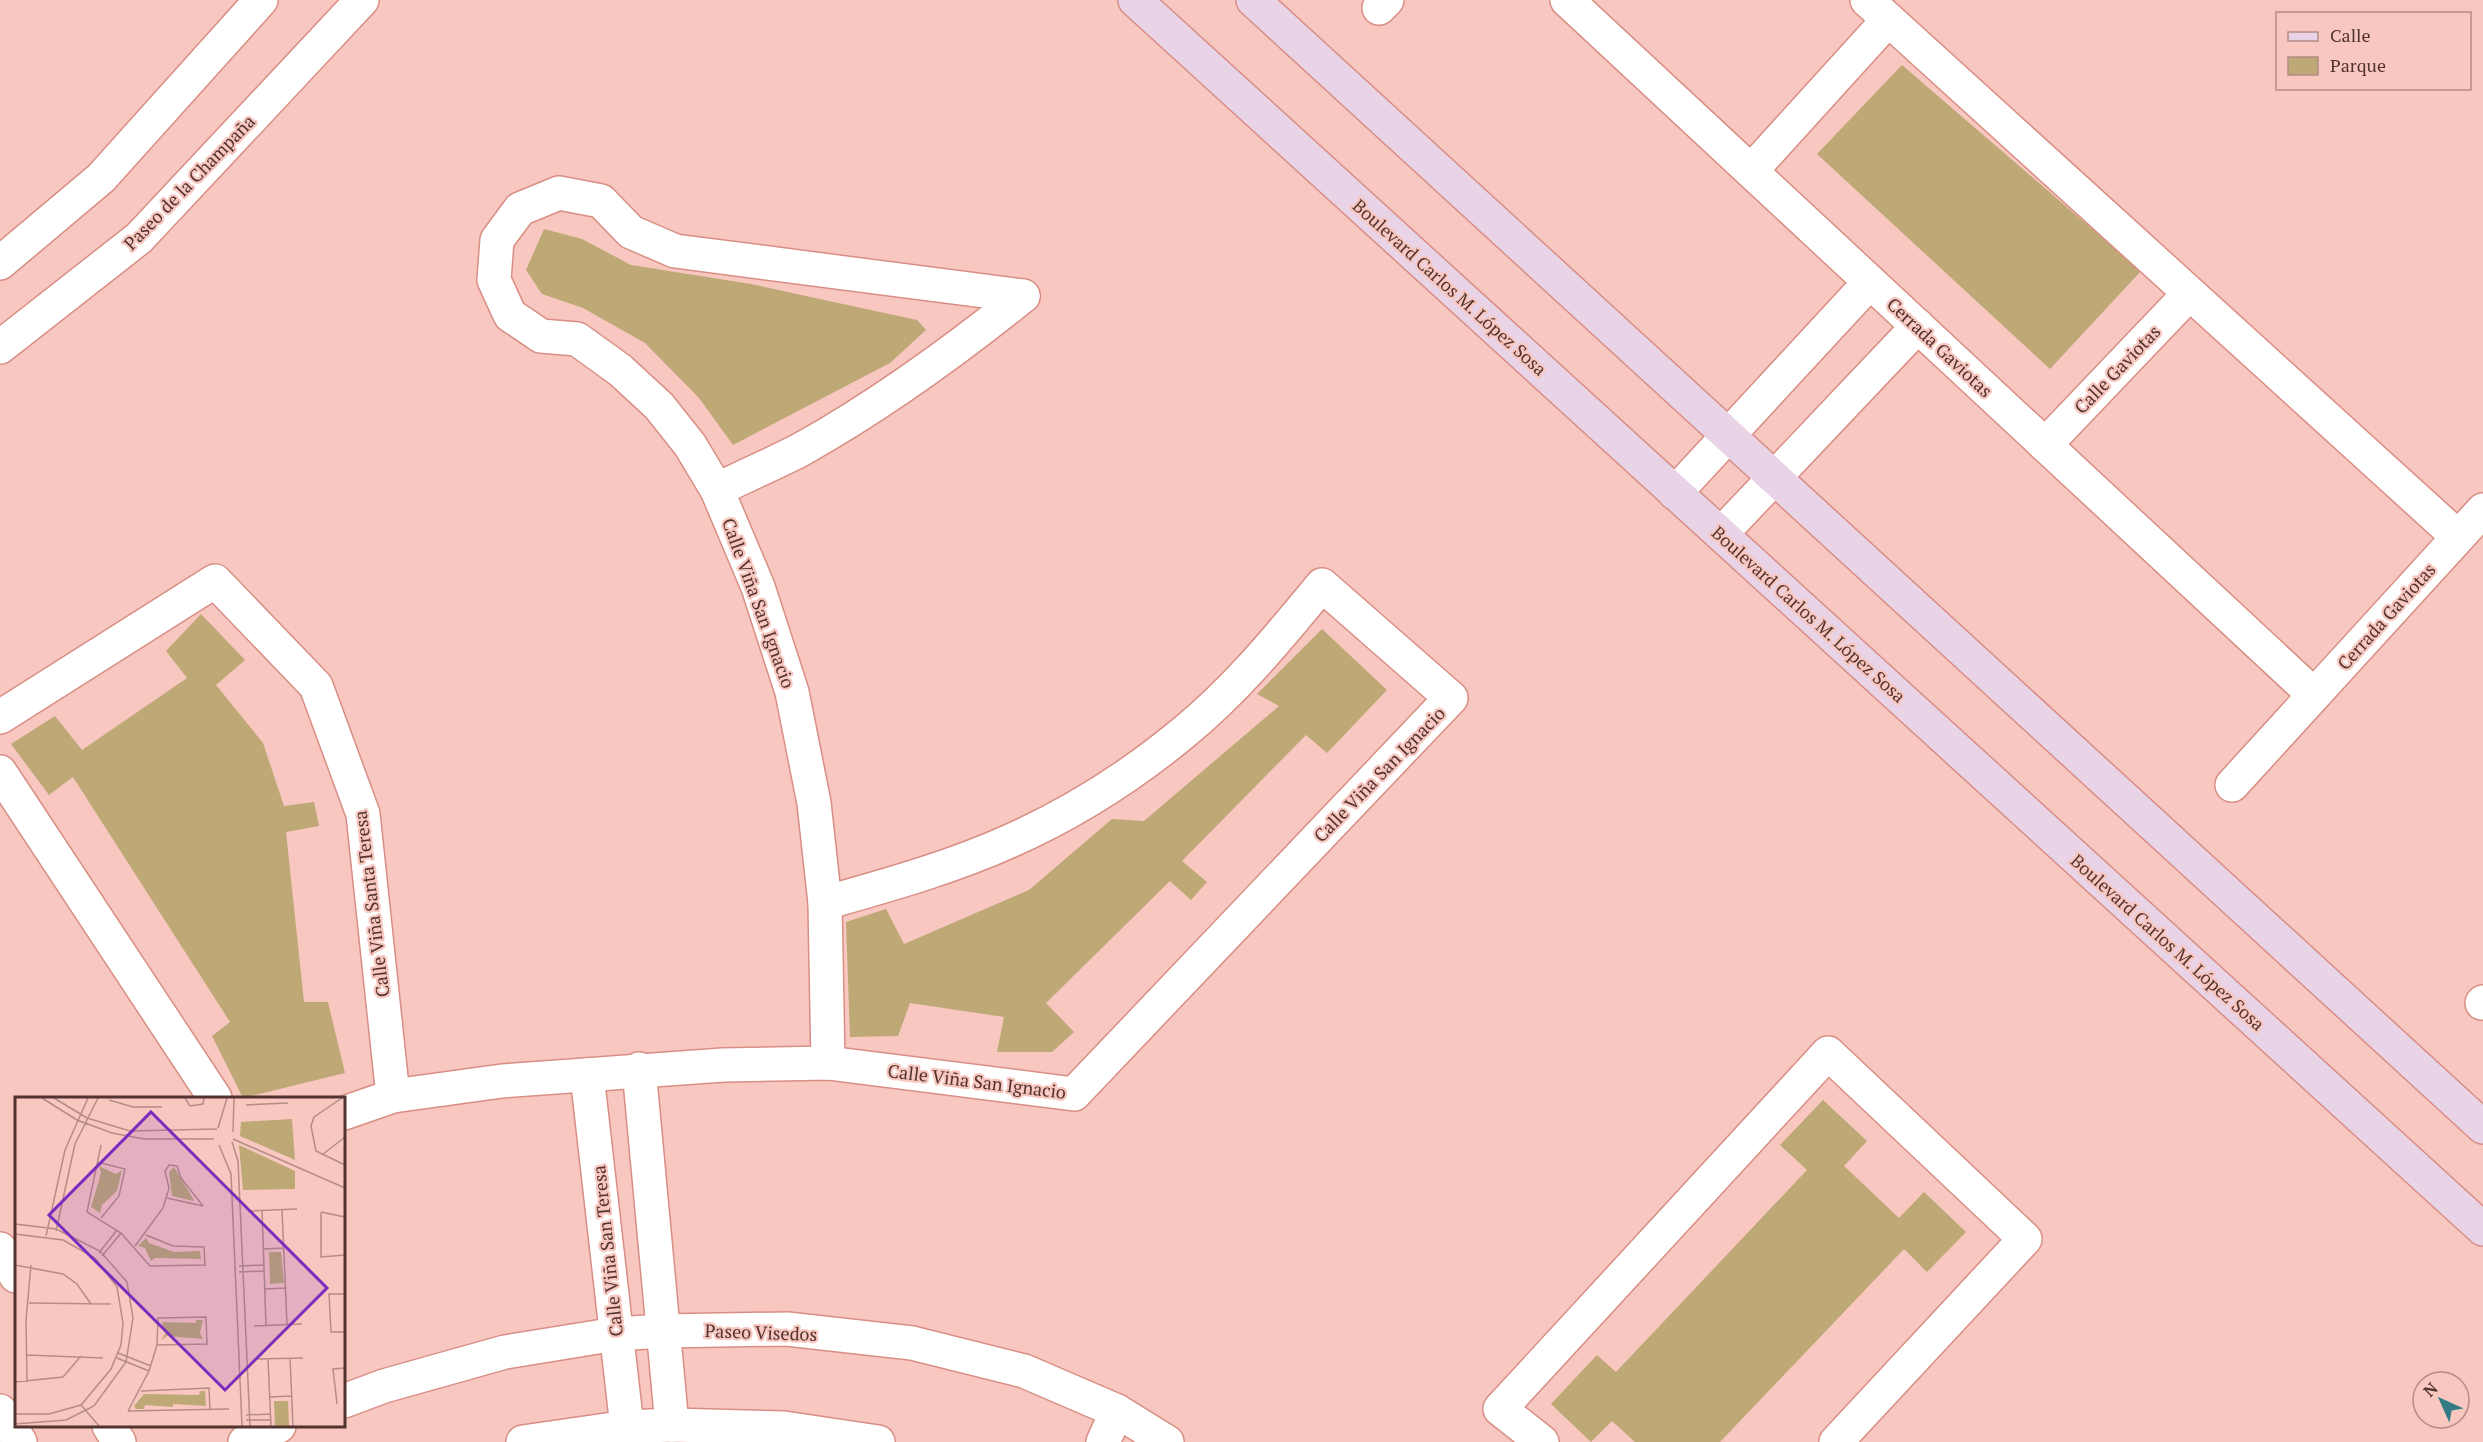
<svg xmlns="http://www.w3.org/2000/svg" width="2483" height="1442" font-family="'PT Serif',serif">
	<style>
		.park { fill: #bea875 }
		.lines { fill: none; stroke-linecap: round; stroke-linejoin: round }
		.street-casing { stroke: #d98e84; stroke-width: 36 }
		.secondary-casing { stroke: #d98e84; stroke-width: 36 }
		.street { stroke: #fff; stroke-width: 33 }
		.secondary { stroke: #e8d3e7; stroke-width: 33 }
		.labels { text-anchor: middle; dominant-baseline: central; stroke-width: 4.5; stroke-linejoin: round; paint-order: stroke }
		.street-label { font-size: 18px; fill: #53332f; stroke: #f7c7c0 }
		.inset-road { fill: none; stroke: #b58c86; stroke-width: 1.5 }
		.view { fill: #7b2cbf; fill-opacity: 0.15; stroke: #7b2cbf; stroke-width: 3 }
		.inset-edge { fill: none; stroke: #53332f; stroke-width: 3 }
	</style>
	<rect width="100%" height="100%" fill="#f7c7c0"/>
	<g class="park">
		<polygon points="1902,65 2141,271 2050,369 1817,154"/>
		<polygon points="544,229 582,239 631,265 751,284 917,320 926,330 890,363 733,445 699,398 645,343 583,308 542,294 526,270"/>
		<polygon points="201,614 245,660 216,685 263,743 284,806 314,802 319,826 286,832 304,1002 328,1002 345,1073 243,1098 212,1036 230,1022 73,777 49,795 11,744 55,716 82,750 187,678 166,651"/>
		<polygon points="1322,629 1387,690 1327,753 1306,735 1182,861 1207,882 1191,900 1170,881 1046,1003 1074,1032 1052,1052 997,1052 1004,1017 910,1003 898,1036 850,1037 846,922 886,909 904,944 1029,890 1112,819 1144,821 1279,706 1257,694"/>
		<polygon points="1823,1100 1867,1141 1844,1166 1899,1218 1924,1192 1966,1232 1927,1272 1904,1249 1720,1442 1635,1442 1612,1421 1591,1442 1551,1404 1597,1355 1616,1372 1807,1170 1780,1145"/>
	</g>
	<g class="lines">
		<g class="street-casing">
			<g id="street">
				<polyline points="1567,0 2314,695"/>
				<polyline points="1867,0 2458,537"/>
				<polyline points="1379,8 1387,0"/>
				<polyline points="1751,171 1888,20"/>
				<polyline points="0,263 101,178 261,0"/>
				<polyline points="0,347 139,238 362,0"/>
				<polyline points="2045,445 2189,294"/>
				<path d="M 717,490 C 744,476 773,464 800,450 C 879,406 952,353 1023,296"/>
				<polyline points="1675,493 1870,282"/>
				<polyline points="1721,534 1918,326"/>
				<polyline points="0,717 215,581 316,686 363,814 393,1096"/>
				<polyline points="0,772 215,1098"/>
				<polyline points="2232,785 2483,510"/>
				<polyline points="2482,1003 2483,1002"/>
				<polyline points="828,1063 825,903 814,803 792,692 758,587 717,490 690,445 659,406 620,370 577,339 541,336 510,315 494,280 497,240 520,209 559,193 601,201 631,232 675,251 1023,296"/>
				<polyline points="639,1069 672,1425"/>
				<polyline points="587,1075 627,1427"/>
				<path d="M 344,1113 L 393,1096 L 502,1081 L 723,1065 L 828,1063 L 1074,1094 L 1451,698 L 1322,585 C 1279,637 1236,690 1183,733 C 1131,776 1071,814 1010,841 C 950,868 888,885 825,903"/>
				<polyline points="0,1249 16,1276"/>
				<polyline points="344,1401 384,1386 505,1352 616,1334 663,1331 787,1329 912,1343 1024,1371 1117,1411 1167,1442"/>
				<polyline points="0,1411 20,1442"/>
				<polyline points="109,1426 119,1442"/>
				<polyline points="245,1442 279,1426"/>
				<polyline points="523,1442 627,1427 672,1425 784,1428 878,1442"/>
				<polyline points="1103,1442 1117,1411"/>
				<polyline points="1542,1442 1500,1409 1828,1053 2025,1239 1836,1442"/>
			</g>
		</g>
		<g class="secondary-casing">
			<g id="secondary">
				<polyline points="1135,0 2483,1229"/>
				<polyline points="1253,0 2483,1127"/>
			</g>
		</g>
		<use href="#street" class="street"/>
		<use href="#secondary" class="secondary"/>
	</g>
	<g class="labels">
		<g class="street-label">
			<text transform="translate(189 182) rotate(-46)">Paseo de la Champaña</text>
			<text transform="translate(1450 287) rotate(42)">Boulevard Carlos M. López Sosa</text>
			<text transform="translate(1940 347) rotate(43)">Cerrada Gaviotas</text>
			<text transform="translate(2117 369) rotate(-46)">Calle Gaviotas</text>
			<text transform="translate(759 603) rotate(70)">Calle Viña San Ignacio</text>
			<text transform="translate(1809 614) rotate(42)">Boulevard Carlos M. López Sosa</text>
			<text transform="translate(2386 616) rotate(-48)">Cerrada Gaviotas</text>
			<text transform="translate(1379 774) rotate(-46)">Calle Viña San Ignacio</text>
			<text transform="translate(371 904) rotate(-97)">Calle Viña Santa Teresa</text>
			<text transform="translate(2168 942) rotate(42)">Boulevard Carlos M. López Sosa</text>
			<text transform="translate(977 1081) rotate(7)">Calle Viña San Ignacio</text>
			<text transform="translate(607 1251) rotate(-96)">Calle Viña San Teresa</text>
			<text transform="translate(761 1332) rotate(2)">Paseo Visedos</text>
		</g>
	</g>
	<g transform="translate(15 1097)">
		<rect width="330" height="330" fill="#f7c7c0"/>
		<path d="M 277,22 L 280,63 L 225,39 L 226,25 ZM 224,48 L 280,74 L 280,92 L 228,93 ZM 84,69 L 101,77 L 107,73 L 102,94 L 87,108 L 85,116 L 76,110 L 86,76 ZM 159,70 L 179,103 L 178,104 L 157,99 L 154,75 ZM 131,141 L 134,146 L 159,155 L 185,154 L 186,162 L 140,161 L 136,164 L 130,151 L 123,149 ZM 254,155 L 266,155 L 269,186 L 255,187 ZM 181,223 L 188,223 L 185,236 L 188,242 L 152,239 L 146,243 L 150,237 L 147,225 L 181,226 ZM 185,294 L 190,294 L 191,309 L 158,307 L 158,310 L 130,308 L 129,312 L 121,312 L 119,309 L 129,297 L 184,298 ZM 259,304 L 273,304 L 274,329 L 260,329 Z" fill="#bea875"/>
		<path class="inset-road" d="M 27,1 L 62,23 L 97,36 L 129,42 L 199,42M 39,1 L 72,21 L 115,34 L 202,32M 170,1 L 175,9 L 188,7 L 189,1M 327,1 L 299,20 L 296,29 L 301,54 L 330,68M 94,3 L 118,10 L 147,10M 231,8 L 273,6M 203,31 L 212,1M 218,35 L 219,1M 218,42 L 330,91M 217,45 L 223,64 L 235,329M 86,48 L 72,115 L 106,136 L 135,169 L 190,168 L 189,150 L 158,149 L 131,138M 204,48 L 216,77 L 227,329M 307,58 L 330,40M 82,65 L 110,72 L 104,99 L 86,121M 152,101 L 188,109M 267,112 L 272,228M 247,113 L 251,229M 233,114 L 282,112M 306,115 L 306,160 L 330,158M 306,115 L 330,120M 0,127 L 41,132 L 85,154 L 112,185 L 118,221 L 111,265 L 79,309 L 51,323 L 0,327M 41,134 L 60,47 L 83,1M 0,137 L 48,143 L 80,161 L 102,190 L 108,226 L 106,248 L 96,272 L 66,308 L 34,317 L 0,317M 31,139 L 50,53 L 73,1M 120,149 L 148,111 L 154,91 L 150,74 L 154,68 L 162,69 L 166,81 L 188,109M 248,152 L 269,151M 84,156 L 102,133M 87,159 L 106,136M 0,168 L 48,177 L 62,187 L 76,207M 224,169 L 249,168M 224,175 L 249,174M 250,192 L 271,191M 330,197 L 314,197 L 316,235 L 330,235M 14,206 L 96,207M 239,229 L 287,227M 103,256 L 136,269M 12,258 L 88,261M 102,261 L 134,274M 275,261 L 278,329M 241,262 L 288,261M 253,262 L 256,329M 0,285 L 48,280 L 66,259M 12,285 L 11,223 L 16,168M 126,294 L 194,291 L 195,313M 255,300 L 276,299M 322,307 L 318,272 L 330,271M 66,308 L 84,329M 113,314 L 134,274 L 142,248 L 143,221 L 191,220 L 192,247 L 142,248M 113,314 L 214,312M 231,318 L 256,317M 231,323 L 256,323"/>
		<path class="view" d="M 136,15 L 312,191 L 210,293 L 34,118 Z"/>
		<rect width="330" height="330" class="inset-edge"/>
	</g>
	<rect x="2276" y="12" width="195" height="78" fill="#f7c7c0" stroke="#b58c86" stroke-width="1.5"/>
	<rect x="2288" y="32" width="30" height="9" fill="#e8d3e7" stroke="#b58c86" stroke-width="1.5"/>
	<text x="2330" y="42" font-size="18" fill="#53332f">Calle</text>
	<rect x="2288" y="57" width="30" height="18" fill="#bea875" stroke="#b58c86" stroke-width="1.5"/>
	<text x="2330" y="72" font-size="18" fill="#53332f">Parque</text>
	<g transform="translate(2441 1400) rotate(315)"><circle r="28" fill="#f7c7c0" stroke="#b58c86" stroke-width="1.5"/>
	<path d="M0-4.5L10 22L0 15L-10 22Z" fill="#337b85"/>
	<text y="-9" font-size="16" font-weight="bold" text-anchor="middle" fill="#53332f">N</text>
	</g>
</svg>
